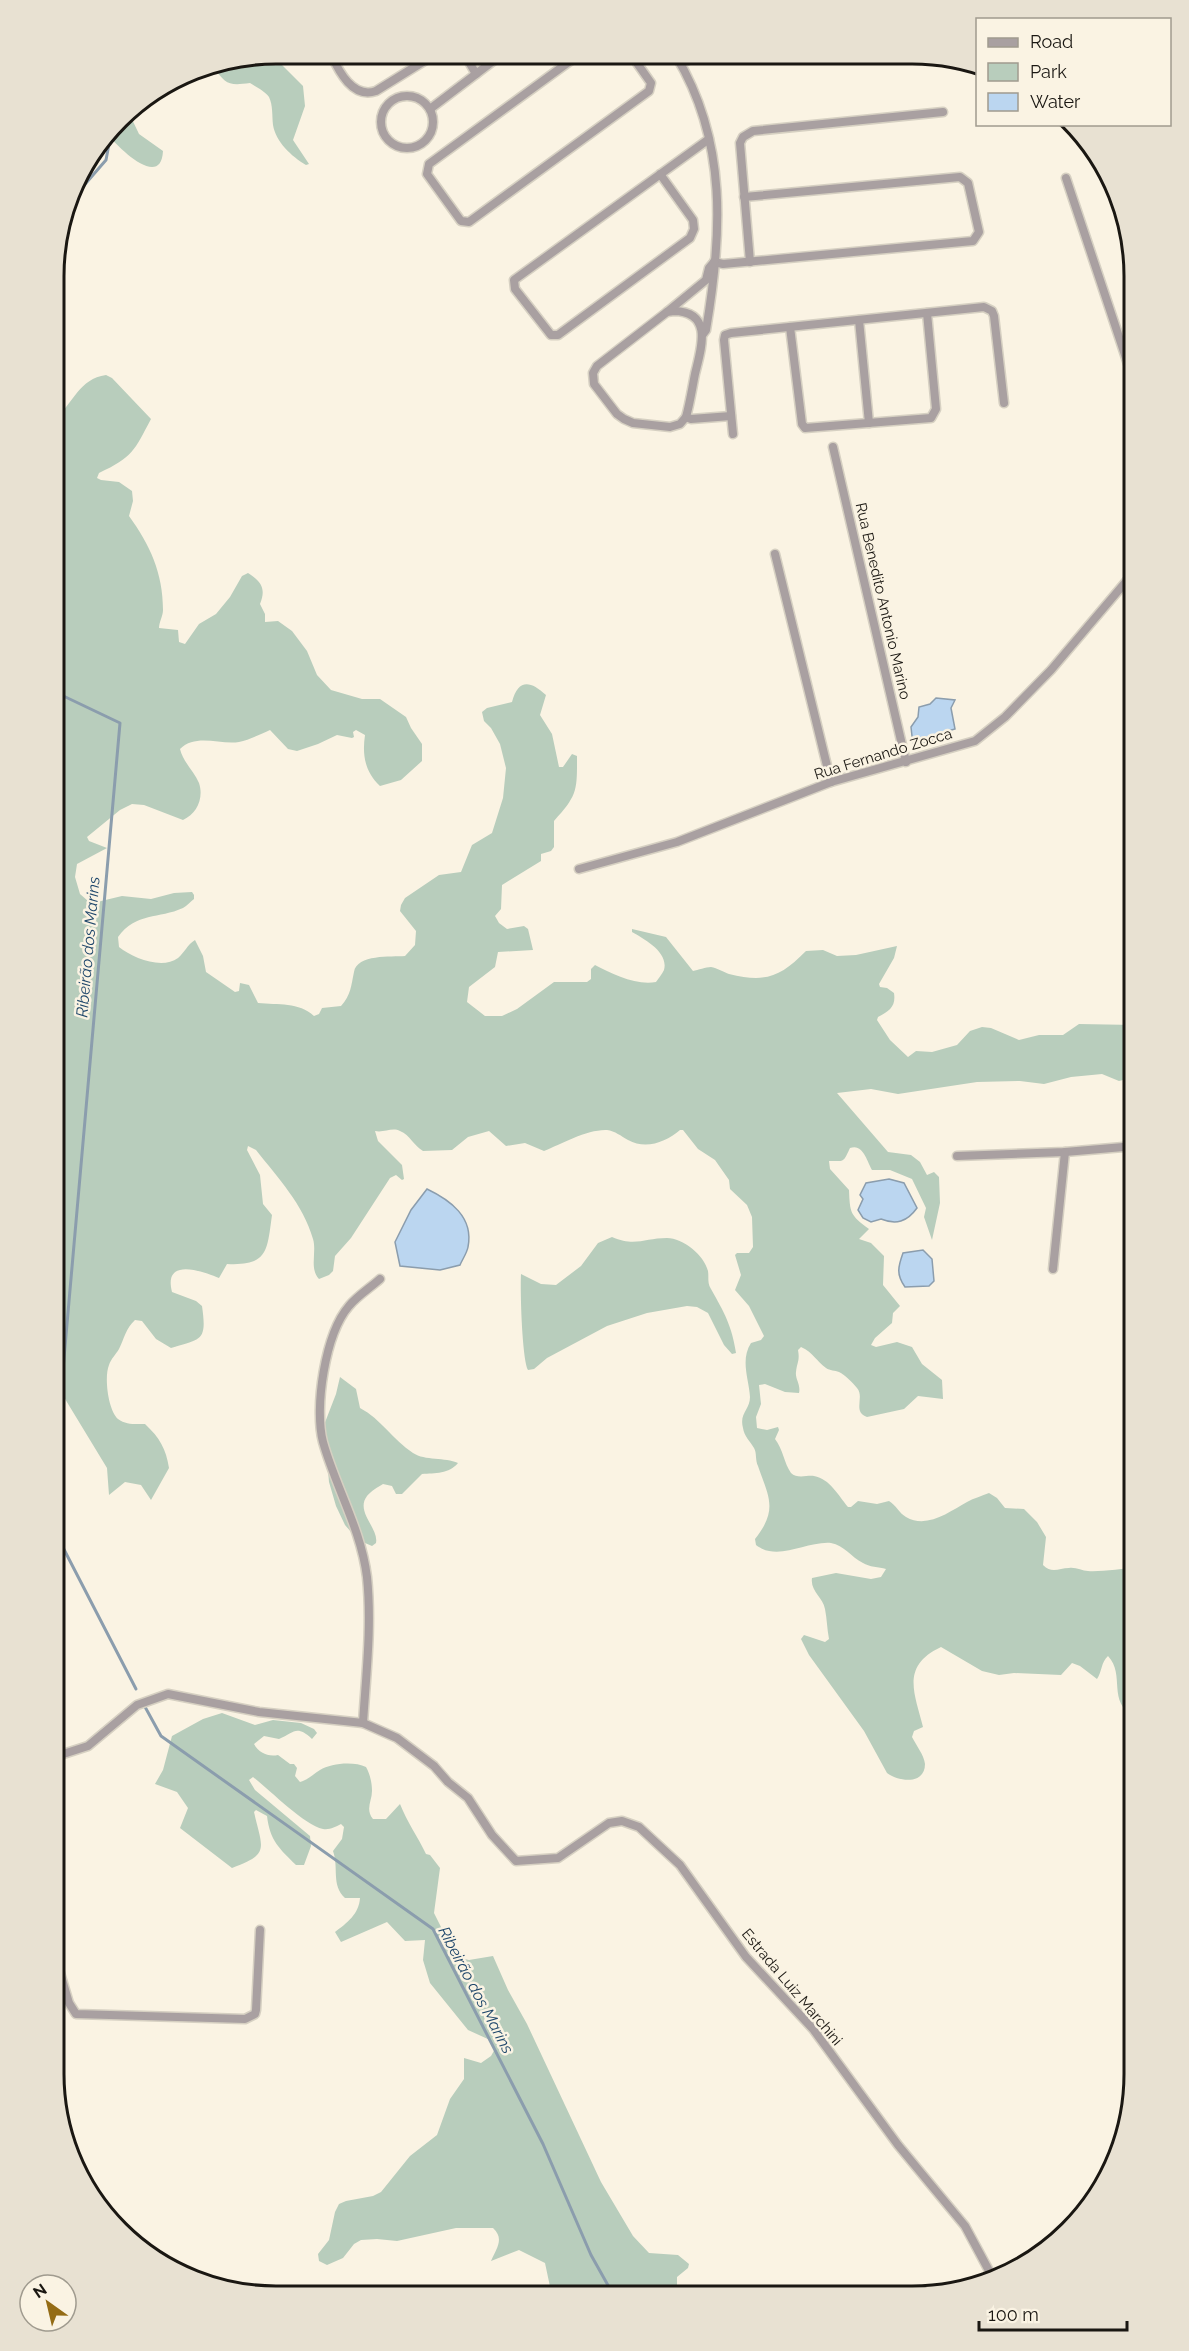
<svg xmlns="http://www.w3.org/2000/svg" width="1189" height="2351" font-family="Raleway,sans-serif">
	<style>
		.green { fill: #b8cdbc }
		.water { fill: #bbd6f0; stroke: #8b9dad; stroke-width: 1.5 }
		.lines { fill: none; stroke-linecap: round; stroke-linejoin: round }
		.stream { stroke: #8b9dad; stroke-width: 3 }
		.street-casing { stroke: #d6d0c2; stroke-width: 11 }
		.street { stroke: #a9a0a1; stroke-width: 8 }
		.labels { text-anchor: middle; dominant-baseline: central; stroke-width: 5; stroke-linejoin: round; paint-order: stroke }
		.street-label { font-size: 15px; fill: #1a1712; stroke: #faf3e3 }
		.water-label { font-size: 16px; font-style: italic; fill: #1f476b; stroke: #faf3e3 }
		.rim { fill: none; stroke: #1a1712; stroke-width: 3 }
	</style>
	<rect width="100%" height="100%" fill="#faf3e3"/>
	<g class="green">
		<path d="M 272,55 L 303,86 L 305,106 L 293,140 L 309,164 L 306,165 C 291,156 276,142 273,125 C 272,116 273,105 269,97 C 265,91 256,87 250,83 C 228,86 226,84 213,67 Z"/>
		<path d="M 128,111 L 139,134 L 163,151 C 161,190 118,147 109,136 Z"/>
		<path d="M 106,375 L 112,378 L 151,419 C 134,451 133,457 99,473 L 97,478 L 101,480 L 119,482 L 132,491 L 133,501 L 129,516 C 150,545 163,573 163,610 C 163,616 159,622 159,628 L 178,630 L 179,642 L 185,644 L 199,624 L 216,614 L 230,597 L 242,576 L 248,573 C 262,582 266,589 260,604 L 265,614 L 265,622 L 278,621 L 292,631 L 307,651 L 317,675 L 331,690 L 362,699 L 380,699 L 406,717 L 411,728 L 422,744 L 422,761 L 401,780 L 380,786 C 365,772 362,755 365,735 L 356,730 L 353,732 L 354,737 L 352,738 L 337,735 L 318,744 L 297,751 L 288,749 L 270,730 C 261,734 249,740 239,742 C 220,745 196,733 180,749 C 183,762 194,771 199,783 C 204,798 197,814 183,820 L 144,805 L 132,804 L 120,810 L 87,837 L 89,841 L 107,848 L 77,864 L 75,877 L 80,894 L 88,901 L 97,902 L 122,896 L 151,899 L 174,893 L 192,892 L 194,895 L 194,899 C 191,901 187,906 183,908 C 159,919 136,912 118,937 L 119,947 C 133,958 162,970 178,958 C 185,952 187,945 195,940 L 203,956 L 206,972 L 235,992 L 239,991 L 240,983 L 249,985 L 258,1003 C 278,1005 299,1002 314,1016 L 319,1014 L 322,1008 L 341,1006 C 351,995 351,986 354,972 C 357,954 391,957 405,956 L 415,945 L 416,931 L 400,911 L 401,905 L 405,898 L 439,875 L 461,872 L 472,845 L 492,833 L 503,798 L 506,768 L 500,744 L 491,728 L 484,721 L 482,712 L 487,708 L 512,702 C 518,679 530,680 546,695 L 540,715 L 552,734 L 559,767 L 563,767 L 572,754 L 577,756 C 577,790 578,795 554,821 L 554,847 L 551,851 L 541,854 L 541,861 L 502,885 L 501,909 L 495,916 L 499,923 L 507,929 L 524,926 L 528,929 L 533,950 L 498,952 L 495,967 L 469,987 L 467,1002 L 485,1016 L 502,1016 L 517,1009 L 554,982 L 587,982 L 591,979 L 591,969 L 595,965 C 612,974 637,986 656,982 C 658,979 662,974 664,970 C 669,952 644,939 632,932 L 632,929 L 666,937 L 693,971 C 698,970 706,967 711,967 C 717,968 724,972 729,974 C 766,983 780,977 806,951 L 823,950 L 837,956 L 856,955 L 897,946 L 894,958 L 879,984 L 880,987 L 887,988 L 894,993 C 896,1006 890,1011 878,1017 L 877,1020 L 890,1040 L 908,1057 L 916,1051 L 932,1052 L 957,1045 L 970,1031 L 982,1027 L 991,1028 L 1019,1040 L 1039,1035 L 1063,1035 L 1079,1024 L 1135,1025 L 1135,1077 L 1119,1081 L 1102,1074 L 1071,1077 L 1044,1084 L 1020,1081 L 977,1082 L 898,1094 L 871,1089 L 837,1093 L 888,1152 L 911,1155 L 920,1162 L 927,1175 L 934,1172 L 939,1177 L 940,1203 L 932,1240 L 924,1217 L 926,1208 L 912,1179 L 890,1170 L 872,1170 C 867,1161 863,1143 850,1148 C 843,1163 845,1161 829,1161 L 830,1169 L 849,1190 C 850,1213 850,1215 869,1229 L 859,1239 L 871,1243 L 884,1256 L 883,1285 L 900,1306 L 893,1313 L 892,1323 L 875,1338 L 871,1345 L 876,1347 L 897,1342 L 912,1347 L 922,1364 L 942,1380 L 943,1399 L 918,1396 L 904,1409 L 867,1417 C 852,1412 865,1397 857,1388 C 853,1383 845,1375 839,1372 C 835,1370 830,1371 826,1368 C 816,1361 814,1353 801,1347 L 798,1350 C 800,1361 797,1362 796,1372 C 795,1379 801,1385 799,1393 L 785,1392 L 765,1384 L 759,1385 L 761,1404 L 756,1417 L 757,1428 L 767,1430 L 778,1427 L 779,1430 L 775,1439 C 783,1449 784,1463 791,1473 C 797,1479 807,1475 814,1476 C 830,1479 838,1495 848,1507 L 851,1507 L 858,1501 L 877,1504 L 889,1501 C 896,1505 899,1513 906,1517 C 927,1529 949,1512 967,1502 C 974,1498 982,1496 989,1493 L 997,1498 L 1005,1508 L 1024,1509 L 1037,1522 L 1046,1537 L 1043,1565 C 1052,1574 1059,1568 1069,1568 C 1076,1567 1082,1571 1088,1571 C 1098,1572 1125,1569 1135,1567 L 1135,1717 C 1106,1702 1126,1675 1108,1656 C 1101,1662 1102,1672 1097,1679 L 1080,1666 L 1072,1663 L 1061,1675 L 1014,1673 L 999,1675 L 982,1671 L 941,1647 C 901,1666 914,1692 923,1727 L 914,1731 L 912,1737 C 916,1745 924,1755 925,1764 C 925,1785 899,1782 887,1773 L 864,1731 L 809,1655 L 801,1639 L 804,1635 L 825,1642 L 829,1639 C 827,1629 827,1619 825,1609 C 823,1597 810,1591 812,1578 L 836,1573 L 871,1579 L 881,1577 L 886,1569 C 879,1567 869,1567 863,1563 C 851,1557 844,1545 831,1543 C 806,1541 778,1562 756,1545 L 755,1539 C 779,1509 768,1496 758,1466 C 755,1460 757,1453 754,1448 C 750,1441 744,1436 743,1428 C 739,1413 750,1410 750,1397 C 749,1379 740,1360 751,1343 L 761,1340 L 764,1336 L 749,1306 L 735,1290 L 741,1275 L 735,1255 L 737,1253 L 749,1253 L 753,1247 L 752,1217 L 747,1205 L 730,1189 L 729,1180 L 715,1160 L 698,1149 L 683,1130 L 680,1130 C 666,1142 646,1150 628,1140 C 621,1136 615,1131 607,1130 C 588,1129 561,1144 544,1151 L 525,1143 L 506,1146 L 489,1131 L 468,1137 L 452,1150 L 423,1151 C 414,1146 410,1135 400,1131 C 392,1127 384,1133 375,1131 L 378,1141 L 402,1165 L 404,1179 L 402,1180 L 396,1175 L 390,1178 L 351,1238 L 335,1256 L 333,1271 L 329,1275 L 319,1279 C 309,1268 317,1252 313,1239 C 303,1204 278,1178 256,1150 L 248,1146 L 247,1150 L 260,1175 L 263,1204 L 272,1215 C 267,1251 268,1266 227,1264 L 219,1278 C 202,1271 163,1257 172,1292 L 196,1301 L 202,1306 C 207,1341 202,1339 171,1348 L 156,1339 L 142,1321 L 135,1320 C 126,1328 124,1339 119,1349 C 116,1354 111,1359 109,1365 C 104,1377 108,1410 118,1419 C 126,1425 135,1424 145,1424 C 160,1438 166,1449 169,1468 L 151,1500 L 141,1485 L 125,1482 L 109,1495 L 107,1468 L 59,1389 L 55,1388 L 56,418 C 74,402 79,379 106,375 Z"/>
		<path d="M 612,1237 C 635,1247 645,1238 667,1238 C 683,1238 704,1255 708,1271 C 709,1277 707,1283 711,1289 C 724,1312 732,1326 736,1353 L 732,1354 L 724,1345 L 708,1313 L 697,1307 L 687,1306 L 647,1313 L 607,1326 L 547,1358 L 534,1369 L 528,1370 C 522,1359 520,1289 521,1274 L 541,1284 L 556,1285 L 581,1266 L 598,1243 Z"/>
		<path d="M 340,1377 L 356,1389 L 360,1408 C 381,1419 393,1440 413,1453 C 425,1461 445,1457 458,1463 C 449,1474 435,1473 422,1474 L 402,1494 L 396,1494 L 392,1486 L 383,1484 C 378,1487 371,1491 367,1496 C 355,1512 379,1528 376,1543 L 372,1546 L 358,1540 L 345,1525 L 336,1506 L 329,1482 L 324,1425 L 336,1394 Z"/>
		<path d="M 222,1713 L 255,1725 L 273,1720 L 301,1723 L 314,1729 L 317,1733 L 312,1739 C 296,1724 294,1733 279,1739 L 264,1736 L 254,1744 C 259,1753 268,1757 278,1755 L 290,1764 L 294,1764 L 297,1768 L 295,1776 L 300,1782 C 308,1780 313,1774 320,1770 C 331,1763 354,1761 366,1767 C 370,1774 372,1783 372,1791 C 372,1801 365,1809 373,1819 L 386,1819 L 400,1804 C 407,1822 418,1837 426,1854 L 430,1855 L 440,1868 L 434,1913 L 456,1957 L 469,1960 L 493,1956 L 508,1990 L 527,2024 L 601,2182 L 633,2236 L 649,2253 L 678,2255 L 689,2264 L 688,2268 L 677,2277 L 677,2296 L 552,2296 L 545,2263 L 519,2250 L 491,2261 C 496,2249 505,2239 493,2228 L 456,2228 L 397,2241 L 377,2239 L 361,2240 L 354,2244 L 343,2258 L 327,2265 L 319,2261 L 318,2254 L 329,2240 L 335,2212 L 339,2204 L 346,2201 L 373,2196 L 381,2192 L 410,2156 L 437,2135 L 450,2099 L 464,2079 L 464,2058 L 481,2063 L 491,2056 L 495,2049 L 490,2040 L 468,2030 L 430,1983 L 423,1960 L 425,1940 L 405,1941 L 387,1922 L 341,1942 L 335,1932 C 347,1923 359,1914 360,1898 L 345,1898 C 331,1885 339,1868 333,1851 L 342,1839 L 344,1827 L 341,1824 C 335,1827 330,1830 323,1829 C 304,1825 270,1790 253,1777 L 249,1780 L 255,1790 L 310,1836 L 311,1846 L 304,1865 L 296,1865 C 279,1848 270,1841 267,1816 L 256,1810 L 254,1812 C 262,1848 271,1854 232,1868 L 180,1828 L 188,1808 L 177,1792 L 155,1784 L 163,1770 L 172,1736 L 203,1719 Z"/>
	</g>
	<g class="water">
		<polygon points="936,698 955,700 951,708 955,729 941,733 937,739 913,745 911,727 918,717 919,707 930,704"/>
		<path d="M 889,1179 L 904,1183 L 917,1208 C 907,1222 896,1225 881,1219 L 871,1222 L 863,1218 L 858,1210 L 863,1199 L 860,1195 L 866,1183 Z"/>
		<path d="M 427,1189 C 450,1200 474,1217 468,1247 C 467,1253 462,1260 460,1265 L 440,1270 L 400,1266 L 395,1242 L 411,1210 Z"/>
		<path d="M 923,1250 L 932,1259 L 934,1281 L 929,1286 L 905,1287 C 896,1274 898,1267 903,1253 Z"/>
	</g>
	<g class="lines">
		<g class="stream">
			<polyline points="61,231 80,190 106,160 111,133"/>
			<polyline points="55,1460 120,723 55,692"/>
			<polyline points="55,1532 136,1689"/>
			<polyline points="144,1705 161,1736 433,1929 543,2144 591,2255 614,2296"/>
		</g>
		<g class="street-casing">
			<g id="street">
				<path d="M 331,54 C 339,72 353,99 376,91 L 434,55"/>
				<polyline points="465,55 476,74"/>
				<polyline points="577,56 429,164 427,174 461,221 469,222 649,91 651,83 632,56"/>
				<path d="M 676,56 C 728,142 722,236 706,330 L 703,334"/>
				<polyline points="681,64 694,57"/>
				<circle cx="407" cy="122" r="26"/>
				<polyline points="430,109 501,55"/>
				<polyline points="660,174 693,220 694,229 690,238 558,335 551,335 515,289 514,280 709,139"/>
				<polyline points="1066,178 1135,385"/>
				<polyline points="714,262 723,264 973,241 979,232 968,183 960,177 744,197"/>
				<polyline points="750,262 740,143 743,137 753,131 943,112"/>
				<path d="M 674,311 C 714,312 701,349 695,374 C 692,389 690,403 686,417 L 680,424 L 670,427 L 633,423 L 624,419 L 617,414 L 594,384 L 593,373 L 597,366 L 667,312 Z"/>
				<polyline points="667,312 706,280 709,268 714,262"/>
				<polyline points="859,320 869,423"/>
				<polyline points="790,327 802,424 805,428 931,418 936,409 927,313"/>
				<polyline points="686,417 691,419 731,416"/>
				<polyline points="733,434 724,340 725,335 731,333 984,307 992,311 994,316 1004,403"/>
				<polyline points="833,447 906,762"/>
				<polyline points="775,554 831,782"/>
				<polyline points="579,869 677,842 831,782 975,741 1005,717 1051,670 1135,571"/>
				<polyline points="957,1156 1065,1152 1135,1146"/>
				<polyline points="1053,1269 1065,1152"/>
				<path d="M 363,1723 C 366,1675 372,1626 367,1577 C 361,1529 336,1488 323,1442 C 314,1408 325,1334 349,1306 C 357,1296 370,1288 380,1279"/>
				<polyline points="54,1757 88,1746 137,1705 168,1694 259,1712 363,1723 397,1738 434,1766 448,1782 468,1798 492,1835 516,1861 558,1858 609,1823 622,1821 639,1827 680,1865 746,1957 813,2029 898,2145 965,2226 994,2280"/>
				<polyline points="54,1953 69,2003 76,2014 245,2019 255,2014 256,2010 260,1930"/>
			</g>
		</g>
		<use href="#street" class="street"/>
	</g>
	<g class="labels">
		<g class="street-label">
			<text transform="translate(883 601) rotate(77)">Rua Benedito Antonio Marino</text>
			<text transform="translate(883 754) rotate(-17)">Rua Fernando Zocca</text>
			<text transform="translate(792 1987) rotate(50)">Estrada Luiz Marchini</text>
		</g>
		<g class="water-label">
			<text transform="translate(88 947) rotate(-85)">Ribeirão dos Marins</text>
			<text transform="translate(476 1990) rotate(62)">Ribeirão dos Marins</text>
		</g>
	</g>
	<path d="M0 0H1189V2351H0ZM276 64H912A212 212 0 0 1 1124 276V2074A212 212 0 0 1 912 2286H276A212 212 0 0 1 64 2074V276A212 212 0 0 1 276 64Z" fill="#e8e1d2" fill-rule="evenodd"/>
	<path class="rim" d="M276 64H912A212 212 0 0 1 1124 276V2074A212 212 0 0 1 912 2286H276A212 212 0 0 1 64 2074V276A212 212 0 0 1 276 64Z"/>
	<rect x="976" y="18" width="195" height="108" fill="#faf3e3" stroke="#a09b8f" stroke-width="1.5"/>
	<rect x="988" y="38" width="30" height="9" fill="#a9a0a1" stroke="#a09b8f" stroke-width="1.5"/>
	<text x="1030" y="48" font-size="18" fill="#1a1712">Road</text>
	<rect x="988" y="63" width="30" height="18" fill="#b8cdbc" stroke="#a09b8f" stroke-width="1.5"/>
	<text x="1030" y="78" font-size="18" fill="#1a1712">Park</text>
	<rect x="988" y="93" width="30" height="18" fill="#bbd6f0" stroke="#a09b8f" stroke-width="1.5"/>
	<text x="1030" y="108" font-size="18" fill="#1a1712">Water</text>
	<g transform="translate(48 2303) rotate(326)"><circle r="28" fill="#faf3e3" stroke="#a09b8f" stroke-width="1.5"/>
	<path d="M0-4.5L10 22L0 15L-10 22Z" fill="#946c16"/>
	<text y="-9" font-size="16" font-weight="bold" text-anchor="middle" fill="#1a1712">N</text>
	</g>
	<path d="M979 2321v9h148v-9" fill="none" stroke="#1a1712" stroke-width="3"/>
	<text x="988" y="2321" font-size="18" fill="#1a1712" stroke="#faf3e3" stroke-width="4.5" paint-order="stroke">100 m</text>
</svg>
